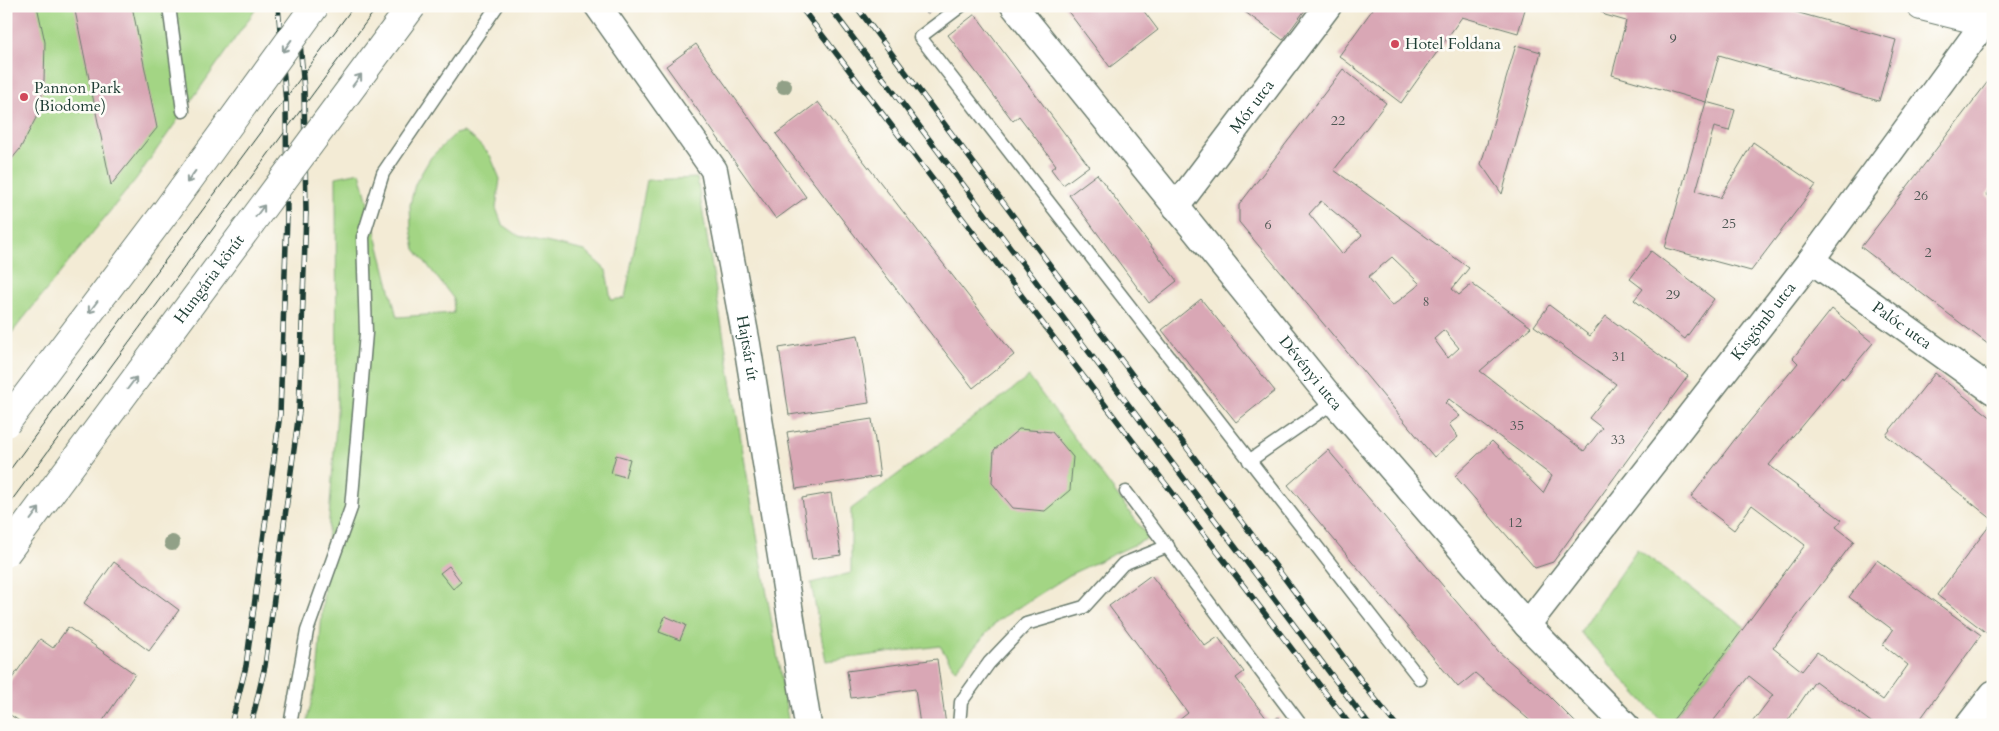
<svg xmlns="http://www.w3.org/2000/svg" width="1999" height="731" font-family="Cardo,serif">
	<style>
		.green { fill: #a3d584; stroke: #61895c }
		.building { fill: #d9a7b5; fill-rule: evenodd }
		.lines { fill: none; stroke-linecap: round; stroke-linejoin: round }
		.lane-casing { stroke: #697a6c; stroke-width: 15 }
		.street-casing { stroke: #697a6c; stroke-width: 29 }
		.secondary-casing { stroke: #697a6c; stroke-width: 30 }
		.lane { stroke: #fff; stroke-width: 12 }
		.street { stroke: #fff; stroke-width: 26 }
		.secondary { stroke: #fff; stroke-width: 28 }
		.tram { stroke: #1f3d34; stroke-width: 1 }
		.rail-casing { stroke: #1f3d34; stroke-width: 5.5 }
		.rail { stroke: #fdfcf7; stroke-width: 4; stroke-dasharray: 11; stroke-linecap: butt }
		.primary-bridge-casing { stroke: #697a6c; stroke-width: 30; stroke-linecap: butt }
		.primary-bridge { stroke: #fff; stroke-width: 28 }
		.tree { fill: #91a087 }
		.oneway { stroke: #8f9e9a }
		.poi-dot { fill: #d1495b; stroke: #fdfcf7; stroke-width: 2 }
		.labels { text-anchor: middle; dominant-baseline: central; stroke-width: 5; stroke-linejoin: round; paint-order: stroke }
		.number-label { font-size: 14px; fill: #4e5854 }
		.poi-label { font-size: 16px; fill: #1f3d34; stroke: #fdfcf7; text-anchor: start }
		.street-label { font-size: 16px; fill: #1f3d34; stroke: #fdfcf7 }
	</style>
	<rect width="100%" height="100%" fill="#fdfcf7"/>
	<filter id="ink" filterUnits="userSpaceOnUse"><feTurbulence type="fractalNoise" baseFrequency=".02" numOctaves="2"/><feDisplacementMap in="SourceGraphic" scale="10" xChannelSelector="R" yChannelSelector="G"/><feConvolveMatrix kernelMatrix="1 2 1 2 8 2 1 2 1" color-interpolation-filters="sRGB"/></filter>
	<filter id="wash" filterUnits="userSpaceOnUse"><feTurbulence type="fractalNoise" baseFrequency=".0096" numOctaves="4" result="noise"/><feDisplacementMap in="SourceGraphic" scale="20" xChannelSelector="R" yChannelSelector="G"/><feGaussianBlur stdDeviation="1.12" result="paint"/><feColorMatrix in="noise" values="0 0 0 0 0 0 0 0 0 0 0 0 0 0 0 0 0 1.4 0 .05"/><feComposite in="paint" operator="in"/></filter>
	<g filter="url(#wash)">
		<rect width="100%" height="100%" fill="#f3ebd5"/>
		<g class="green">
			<polygon points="6,6 258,6 136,179 6,340"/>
			<polygon points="463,132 474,139 490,155 500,179 496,208 502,224 519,236 585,251 606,270 611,300 625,298 647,180 697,178 789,725 306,725 317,679 337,412 336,177 360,172 397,317 454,313 453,298 415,249 411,229 410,205 415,184 431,157 455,134"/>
			<polygon points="1029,377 1149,538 1073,573 997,621 955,670 940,646 826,661 811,583 851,573 851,509"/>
			<polygon points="1637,549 1745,627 1669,725 1665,725 1580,632"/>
		</g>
		<g id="blocks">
			<g class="building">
				<polygon points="6,6 37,6 45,42 44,80 38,114 20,149 6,166"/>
				<polygon points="74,6 132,6 157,128 111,185"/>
				<polygon points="921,6 938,6 927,14"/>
				<polygon points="1064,6 1140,6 1158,30 1110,67"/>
				<polygon points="1237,6 1308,6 1283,40"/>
				<polygon points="1375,6 1526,6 1518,33 1462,17 1401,103 1339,56"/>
				<polygon points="1596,6 1774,6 1896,40 1879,101 1719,55 1706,102 1735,110 1729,131 1714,127 1696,191 1720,198 1753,142 1816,185 1751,271 1665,248 1706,102 1612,75 1626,21 1605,15"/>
				<polygon points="975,14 1089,166 1063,185 1051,169 1056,165 1019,116 1013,121 948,35"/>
				<polygon points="696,44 806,197 776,219 666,66"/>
				<polygon points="1516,45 1541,52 1502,194 1481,164"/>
				<path d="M 1343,69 L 1386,103 L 1334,170 L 1469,268 L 1452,289 L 1459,295 L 1472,284 L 1531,327 L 1480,371 L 1584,451 L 1602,428 L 1589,418 L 1616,384 L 1534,326 L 1549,305 L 1590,336 L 1606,316 L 1688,376 L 1553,562 L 1535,568 L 1455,476 L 1492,441 L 1543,493 L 1552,476 L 1449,399 L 1445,403 L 1460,416 L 1449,424 L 1458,437 L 1434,457 L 1239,222 L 1239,205 ZM 1321,201 L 1362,235 L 1342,254 L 1309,214 ZM 1392,257 L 1420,284 L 1392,306 L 1368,277 ZM 1444,330 L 1459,348 L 1448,358 L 1434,339 Z"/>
				<polygon points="1993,75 1993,185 1986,195 1993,200 1993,348 1861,247"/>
				<polygon points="818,102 1014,355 973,388 776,134"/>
				<polygon points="1097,174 1177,281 1149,303 1069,195"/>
				<polygon points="1651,251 1714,299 1685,339 1634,300 1643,289 1630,279"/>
				<polygon points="1201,299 1275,391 1236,422 1162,330"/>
				<polygon points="1832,309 1873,343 1843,379 1842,377 1769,465 1842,520 1836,527 1854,541 1773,648 1802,671 1817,652 1883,700 1908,665 1883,645 1893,630 1849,597 1877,560 1981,635 1916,725 1875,725 1815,681 1787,722 1791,725 1750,725 1773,695 1749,676 1710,725 1669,725 1723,656 1805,545 1752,505 1734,530 1691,497 1735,439 1798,363 1793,358"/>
				<polygon points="858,335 869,403 789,415 779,348"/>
				<polygon points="1935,373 1993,419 1993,520 1886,435"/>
				<polygon points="872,419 880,476 796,489 787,432"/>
				<polygon points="1019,429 1052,432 1073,457 1070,490 1045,511 1013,508 992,483 994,450"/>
				<polygon points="1328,450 1499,652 1547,694 1578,725 1535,725 1475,673 1458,687 1288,485"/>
				<polygon points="616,455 630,459 625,477 611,473"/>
				<polygon points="831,493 841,555 812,559 802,498"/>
				<polygon points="1993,521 1993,627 1988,634 1937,595"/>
				<polygon points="114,562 179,610 149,651 84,603"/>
				<polygon points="449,566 461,582 453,589 440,573"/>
				<polygon points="1151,575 1205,646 1218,637 1244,672 1236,678 1270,723 1278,717 1283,725 1181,725 1178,721 1188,713 1109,606"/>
				<polygon points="665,616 686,625 680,640 659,632"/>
				<polygon points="68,627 135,674 100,725 25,725 6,712 6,687 40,639 53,648"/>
				<polygon points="937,659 946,725 920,725 915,689 851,698 847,671"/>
			</g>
		</g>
	</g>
	<g filter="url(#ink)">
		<use href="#blocks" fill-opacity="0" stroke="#697a6c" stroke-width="1"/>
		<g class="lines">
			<g class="lane-casing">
				<g id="lane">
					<polyline points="169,6 183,111"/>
					<polyline points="961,6 920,37 1420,679"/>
					<polyline points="1249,461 1334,402"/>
					<polyline points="1126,492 1301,725"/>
					<polyline points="290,725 307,631 351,508 366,333 363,237 383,173 497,6"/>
					<polyline points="959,725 961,702 989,663 1026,624 1084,607 1123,564 1168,546"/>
				</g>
			</g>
			<g class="street-casing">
				<g id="street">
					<path id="s1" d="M 598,6 L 714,170 L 747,344 L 808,725"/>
					<path id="s2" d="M 1014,6 L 1334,402 L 1527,625 L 1625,725"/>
					<path id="s3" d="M 1176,207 L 1328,6"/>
					<path id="s4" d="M 1811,260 L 1993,391"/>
					<path id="s5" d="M 1527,625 L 1811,260 L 1985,22 L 1993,25"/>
					<polyline points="1969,725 1993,694"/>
				</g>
			</g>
			<g class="secondary-casing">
				<polyline id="secondary" points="1921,6 1985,22 1993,12"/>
			</g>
			<use href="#lane" class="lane"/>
			<use href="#street" class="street"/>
			<use href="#secondary" class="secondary"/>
			<g class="tram">
				<polyline points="6,475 354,6"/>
				<polyline points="6,508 378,6"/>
			</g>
			<g class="rail-casing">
				<g id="rail">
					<polyline points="800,6 1350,725"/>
					<polyline points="829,6 1369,725"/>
					<polyline points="856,6 1372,695 1396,725"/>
					<polyline points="231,725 246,666 280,414 287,216 286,103 278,6"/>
					<polyline points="251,725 265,666 299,412 306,212 304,90 297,6"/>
				</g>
			</g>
			<use href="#rail" class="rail"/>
			<g class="primary-bridge-casing">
				<g id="primary-bridge">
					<polyline points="6,423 167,210 315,6"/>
					<path id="s6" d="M 6,553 L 412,6"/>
				</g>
			</g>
			<use href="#primary-bridge" class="primary-bridge"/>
		</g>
		<g class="tree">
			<circle cx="784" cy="86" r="8"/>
			<circle cx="172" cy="543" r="8"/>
		</g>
		<defs><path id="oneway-shaft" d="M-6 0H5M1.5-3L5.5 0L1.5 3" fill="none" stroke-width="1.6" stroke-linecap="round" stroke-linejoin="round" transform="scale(1.25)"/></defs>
		<g class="oneway">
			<use href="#oneway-shaft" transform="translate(287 46) rotate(126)"/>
			<use href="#oneway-shaft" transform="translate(357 80) rotate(-53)"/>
			<use href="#oneway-shaft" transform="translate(191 177) rotate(126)"/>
			<use href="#oneway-shaft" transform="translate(260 211) rotate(-53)"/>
			<use href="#oneway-shaft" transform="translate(93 307) rotate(127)"/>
			<use href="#oneway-shaft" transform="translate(132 383) rotate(-53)"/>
			<use href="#oneway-shaft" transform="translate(35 514) rotate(-53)"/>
		</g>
	</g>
	<g class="poi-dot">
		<circle cx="1395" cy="44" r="5"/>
		<circle cx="24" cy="97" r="5"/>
	</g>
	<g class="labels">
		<g class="number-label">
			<text x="1673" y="38">9</text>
			<text x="1338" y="120">22</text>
			<text x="1921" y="195">26</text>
			<text x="1729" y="223">25</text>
			<text x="1268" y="224">6</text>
			<text x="1928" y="252">2</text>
			<text x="1673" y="294">29</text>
			<text x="1426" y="301">8</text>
			<text x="1619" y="356">31</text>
			<text x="1517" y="425">35</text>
			<text x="1618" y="439">33</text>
			<text x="1515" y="522">12</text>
		</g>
		<g class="poi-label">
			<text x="1405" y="44">Hotel Foldana</text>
			<text x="34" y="88">Pannon Park<tspan x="34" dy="18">(Biodome)</tspan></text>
		</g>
		<g class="street-label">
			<text stroke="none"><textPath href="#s3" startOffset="126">Mór utca</textPath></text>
			<text stroke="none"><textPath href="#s6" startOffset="341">Hungária körút</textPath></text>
			<text stroke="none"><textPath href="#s5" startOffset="385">Kisgömb utca</textPath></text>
			<text stroke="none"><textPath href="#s4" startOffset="112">Palóc utca</textPath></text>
			<text stroke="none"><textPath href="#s1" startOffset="382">Hajtsár út</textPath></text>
			<text stroke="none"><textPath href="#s2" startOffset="472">Dévényi utca</textPath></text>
		</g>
	</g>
	<rect width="1999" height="731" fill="none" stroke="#fdfcf7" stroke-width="25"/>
</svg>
